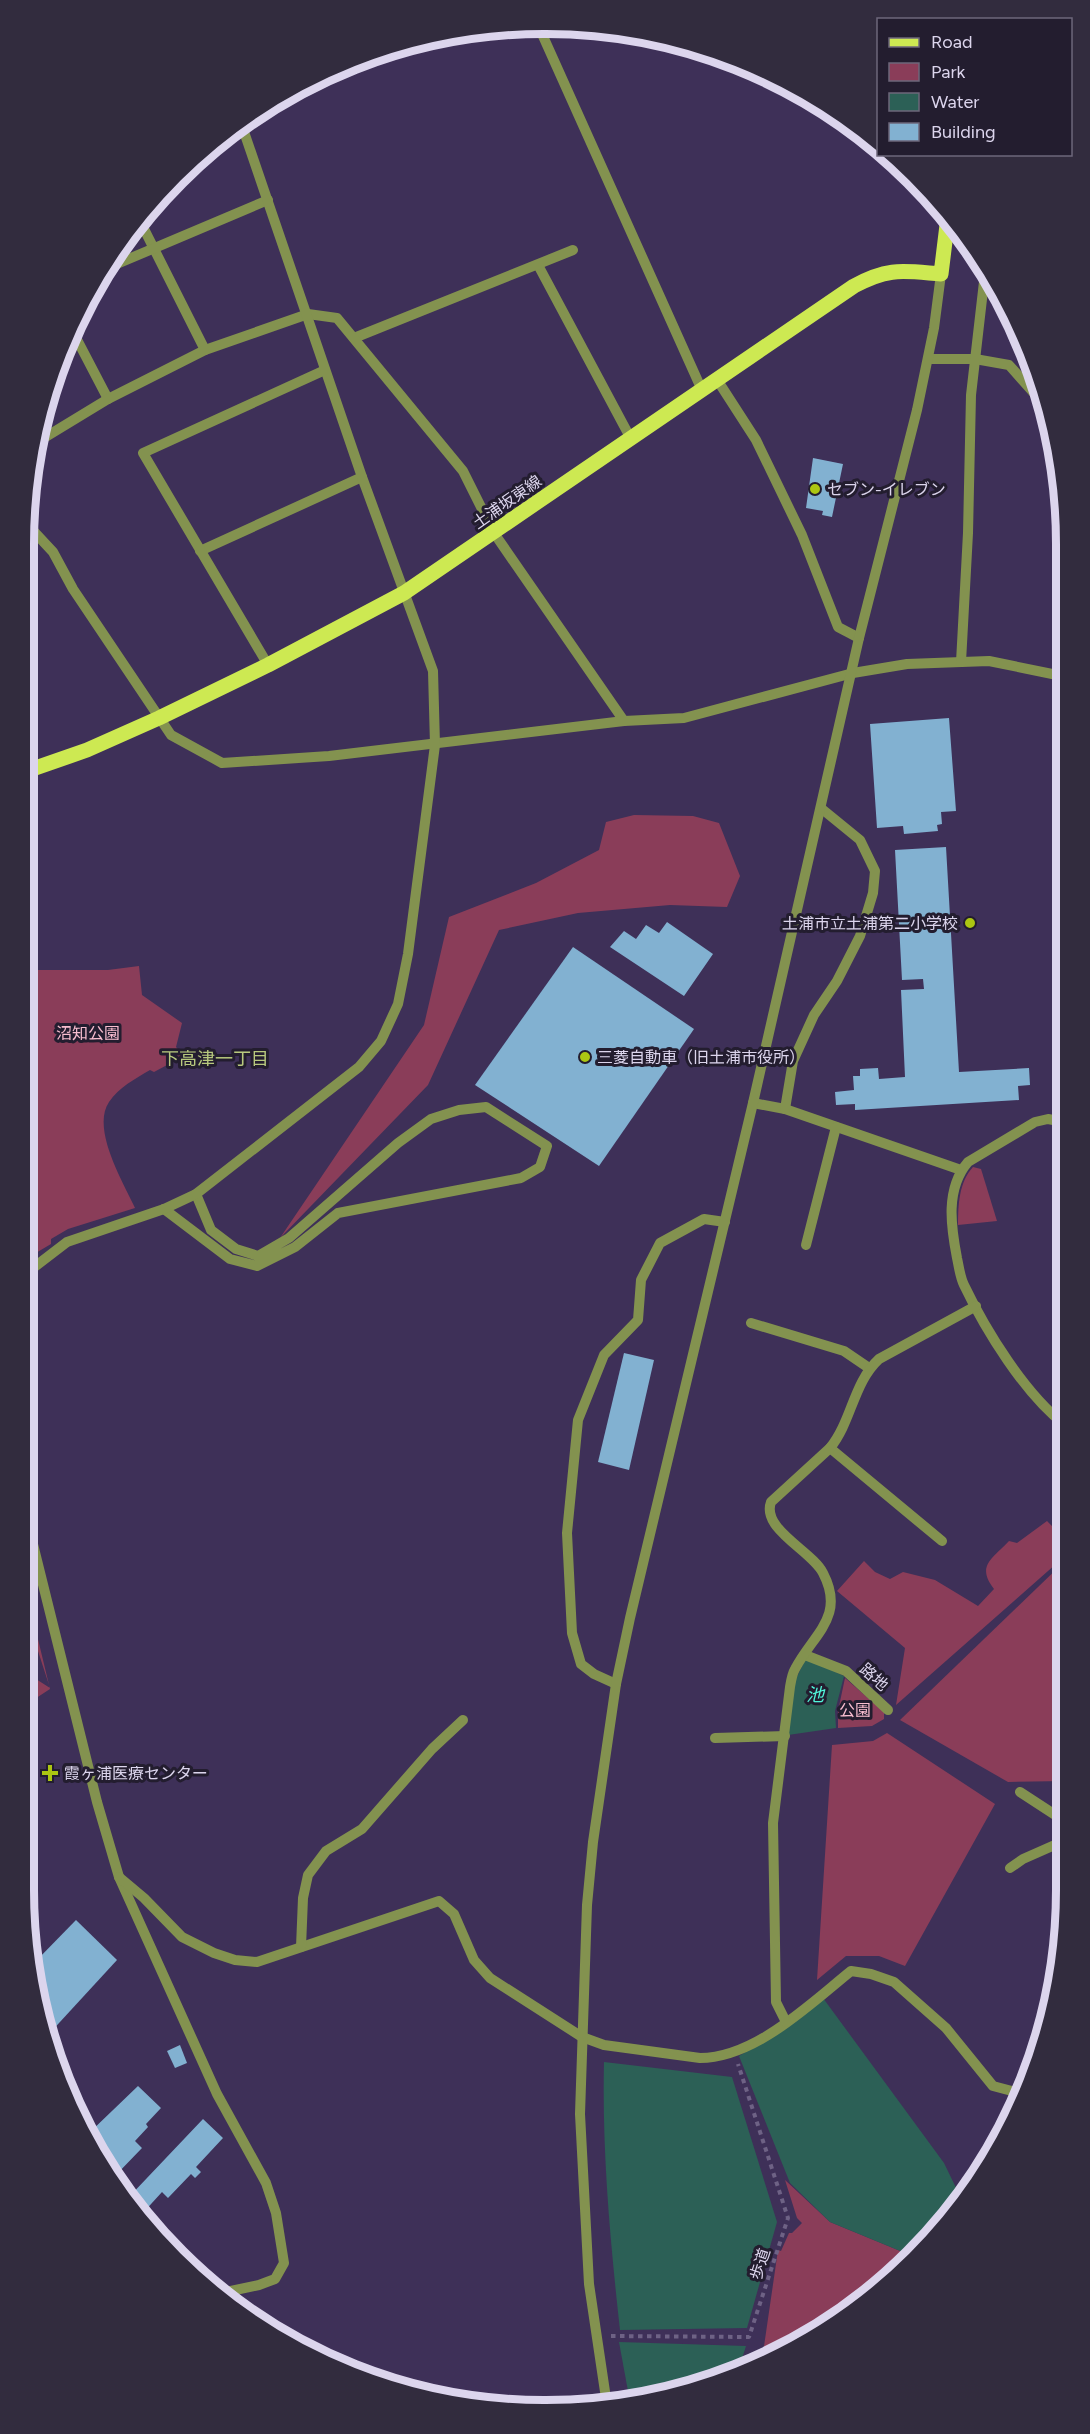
<svg xmlns="http://www.w3.org/2000/svg" width="1090" height="2434" font-family="Figtree,'Noto Sans JP',sans-serif">
	<style>
		.green { fill: #8a3d59 }
		.water { fill: #2c6056 }
		.building { fill: #82b1d1 }
		.lines { fill: none; stroke-linecap: round; stroke-linejoin: round }
		.path { stroke: #6e6285; stroke-width: 4; stroke-dasharray: 4.5 4.5; stroke-linecap: butt }
		.minor { stroke: #83924f; stroke-width: 10 }
		.major { stroke: #cde952; stroke-width: 15 }
		.poi-dot { fill: #acc612; stroke: #231d2f; stroke-width: 2 }
		.labels { text-anchor: middle; dominant-baseline: central; stroke-width: 6; stroke-linejoin: round; paint-order: stroke }
		.poi-label { font-size: 16px; fill: #dcd5ed; stroke: #231d2f; text-anchor: start }
		.street-label { font-size: 16px; fill: #dcd5ed; stroke: #231d2f }
		.park-label { font-size: 16px; fill: #f8bdcf; stroke: #231d2f }
		.neighbourhood-label { font-size: 18px; fill: #b8c97e; stroke: #231d2f }
		.water-label { font-size: 18px; font-style: italic; fill: #51f6da; stroke: #231d2f }
		.rim { fill: none; stroke: #dcd5ed; stroke-width: 8 }
	</style>
	<rect width="100%" height="100%" fill="#3e3058"/>
	<g class="green">
		<polygon points="634,815 693,816 719,823 740,876 727,907 670,905 578,913 499,930 428,1085 280,1238 424,1025 449,917 536,883 599,850 606,822"/>
		<path d="M 139,966 L 142,995 L 182,1023 L 176,1047 L 184,1056 L 154,1072 L 150,1070 C 135,1079 119,1087 109,1102 C 91,1129 123,1182 135,1208 L 68,1229 L 51,1239 L 51,1244 L 24,1260 L 24,970 L 108,970 Z"/>
		<path d="M 973,1167 L 981,1169 L 997,1221 L 958,1225 C 958,1205 959,1182 973,1167 Z"/>
		<path d="M 1047,1521 L 1057,1531 L 1065,1528 L 1065,1556 L 896,1705 L 905,1648 L 837,1591 L 864,1561 L 875,1572 L 890,1579 L 903,1572 L 935,1580 L 978,1606 L 994,1589 C 976,1566 992,1559 1009,1541 L 1017,1543 Z"/>
		<polygon points="1065,1561 1066,1781 1008,1782 900,1720"/>
		<polygon points="24,1581 50,1689 24,1706 25,1672 50,1688 24,1608"/>
		<polygon points="845,1678 884,1712 884,1719 872,1726 838,1728 838,1711"/>
		<polygon points="887,1733 995,1804 905,1966 879,1956 846,1956 817,1980 832,1745 873,1741"/>
		<polygon points="785,2180 830,2222 910,2255 805,2340 762,2360 778,2250 781,2251 789,2233 792,2233 802,2223 797,2218"/>
	</g>
	<g class="water">
		<polygon points="806,1658 844,1676 835,1711 836,1728 788,1735 792,1687"/>
		<polygon points="823,1998 944,2163 960,2196 936,2233 910,2255 830,2222 790,2183 739,2056 789,2026"/>
		<path d="M 604,2062 L 732,2077 L 777,2222 L 747,2328 L 620,2330 C 610,2240 602,2152 604,2062 Z"/>
		<polygon points="619,2342 746,2346 738,2371 712,2382 630,2402"/>
	</g>
	<g class="building">
		<polygon points="813,458 843,464 832,517 822,515 823,511 806,508"/>
		<polygon points="949,718 956,811 941,812 942,824 937,825 938,831 904,834 903,826 877,828 870,724"/>
		<polygon points="946,847 959,1072 1029,1068 1030,1085 1018,1086 1019,1100 855,1110 855,1104 836,1105 835,1092 854,1090 853,1076 860,1076 860,1069 878,1068 879,1079 905,1077 901,990 924,989 923,979 902,980 895,850"/>
		<polygon points="667,922 713,954 684,996 610,947 624,931 636,939 646,925 659,933"/>
		<polygon points="573,947 694,1029 599,1166 475,1085"/>
		<polygon points="624,1353 654,1360 629,1470 598,1462"/>
		<polygon points="76,1920 117,1960 48,2035 36,1961"/>
		<polygon points="180,2045 187,2063 175,2068 167,2051"/>
		<polygon points="138,2086 161,2108 146,2124 148,2127 135,2141 142,2148 114,2177 94,2149 87,2135"/>
		<polygon points="203,2119 223,2138 196,2167 201,2172 195,2178 191,2174 168,2198 162,2192 141,2215 128,2198"/>
	</g>
	<g class="lines">
		<polyline class="path" points="611,2336 749,2337 788,2218 738,2064"/>
		<g class="minor">
			<polyline points="538,25 701,388"/>
			<polyline points="242,126 277,101"/>
			<polyline points="140,221 205,350"/>
			<polyline points="538,265 631,439"/>
			<polyline points="105,269 268,200"/>
			<polyline points="72,330 108,399"/>
			<polyline points="354,338 573,250"/>
			<polyline points="929,359 975,359 1009,365 1041,401"/>
			<polyline points="716,378 756,440 802,535 838,627 859,638"/>
			<polyline points="34,444 108,399 205,350 308,314 337,318 463,471 494,533 624,721"/>
			<polyline points="26,523 53,552 73,589 171,735 222,763 329,756 624,721 684,718 853,673 907,664 989,661 1062,676"/>
			<polyline points="200,551 362,477"/>
			<polyline points="961,662 968,533 971,395 985,273"/>
			<polyline points="268,665 143,453 325,370"/>
			<polyline points="753,1103 785,1109 961,1170"/>
			<polyline points="785,1109 793,1061 814,1015 837,981 860,936 873,893 875,871 860,840 822,809"/>
			<path d="M 1064,1122 L 1048,1119 L 1035,1122 L 968,1162 C 945,1189 951,1227 957,1258 C 959,1267 960,1277 964,1285 C 986,1331 1025,1394 1065,1425"/>
			<polyline points="164,1209 230,1259 257,1266 295,1247 338,1213 521,1178 540,1167 547,1146 486,1107 459,1110 431,1119 398,1143 289,1238 258,1256 236,1249 211,1230 196,1194"/>
			<polyline points="806,1245 836,1127"/>
			<polyline points="24,1275 67,1242 164,1209 196,1194 359,1067 381,1041 398,1004 408,954 435,745 433,671 362,477 241,123"/>
			<polyline points="751,1323 844,1351 869,1368"/>
			<polyline points="830,1448 942,1541"/>
			<polyline points="24,1508 97,1802 119,1877 217,2094 266,2183 276,2213 284,2263 275,2279 259,2285 226,2292"/>
			<polyline points="805,1655 846,1671 888,1710"/>
			<polyline points="616,1684 594,1674 581,1664 572,1633 567,1533 578,1420 604,1355 638,1320 641,1280 660,1243 704,1219 725,1222"/>
			<polyline points="715,1738 785,1736"/>
			<polyline points="1020,1792 1066,1822"/>
			<polyline points="1010,1868 1023,1859 1066,1840"/>
			<path d="M 119,1877 L 144,1898 L 182,1937 L 214,1953 L 235,1960 L 257,1962 L 439,1901 L 454,1914 L 474,1960 L 490,1978 L 582,2037 L 604,2045 L 700,2058 C 755,2058 810,2004 851,1971 L 871,1974 L 894,1982 L 946,2028 L 993,2086 L 1023,2094"/>
			<polyline points="301,1947 303,1898 308,1875 326,1851 362,1829 432,1749 463,1720"/>
			<path d="M 786,2022 L 776,2002 L 773,1823 L 790,1687 C 791,1681 792,1674 795,1669 C 813,1634 846,1617 823,1573 C 812,1551 761,1529 771,1502 L 830,1448 C 852,1421 853,1383 879,1359 L 976,1306"/>
			<polyline points="607,2405 589,2284 580,2114 587,1905 593,1842 616,1684 630,1618 753,1103 859,638 917,410 934,328 941,274"/>
		</g>
		<path class="major" d="M 24,772 L 87,750 L 159,718 L 268,665 L 404,593 L 854,286 C 889,267 903,271 941,274 L 948,217"/>
	</g>
	<g class="poi-dot">
		<circle cx="815" cy="489" r="6"/>
		<circle cx="970" cy="923" r="6"/>
		<circle cx="585" cy="1057" r="6"/>
		<path d="M47 1764h6v6h6v6h-6v6h-6v-6h-6v-6h6z"/>
	</g>
	<g class="labels">
		<g class="poi-label">
			<text x="827" y="489">セブン-イレブン</text>
			<text x="958" y="923" text-anchor="end">土浦市立土浦第二小学校</text>
			<text x="597" y="1057">三菱自動車（旧土浦市役所）</text>
			<text x="64" y="1773">霞ヶ浦医療センター</text>
		</g>
		<g class="street-label">
			<text transform="translate(507 502) rotate(-35)">土浦坂東線</text>
			<text transform="translate(874 1677) rotate(42)">路地</text>
			<text transform="translate(760 2264) rotate(-72)">歩道</text>
		</g>
		<g class="park-label">
			<text x="88" y="1033">沼知公園</text>
			<text x="855" y="1710">公園</text>
		</g>
		<g class="neighbourhood-label">
			<text x="215" y="1059">下高津一丁目</text>
		</g>
		<g class="water-label">
			<text x="815" y="1695">池</text>
		</g>
	</g>
	<path d="M0 0H1090V2434H0ZM544 34H546A510 510 0 0 1 1056 544V1890A510 510 0 0 1 546 2400H544A510 510 0 0 1 34 1890V544A510 510 0 0 1 544 34Z" fill="#322c3e" fill-rule="evenodd"/>
	<path class="rim" d="M544 34H546A510 510 0 0 1 1056 544V1890A510 510 0 0 1 546 2400H544A510 510 0 0 1 34 1890V544A510 510 0 0 1 544 34Z"/>
	<rect x="877" y="18" width="195" height="138" fill="#231d2f" stroke="#6d677b" stroke-width="1.5"/>
	<rect x="889" y="38" width="30" height="9" fill="#cde952" stroke="#6d677b" stroke-width="1.5"/>
	<text x="931" y="48" font-size="18" fill="#dcd5ed">Road</text>
	<rect x="889" y="63" width="30" height="18" fill="#8a3d59" stroke="#6d677b" stroke-width="1.5"/>
	<text x="931" y="78" font-size="18" fill="#dcd5ed">Park</text>
	<rect x="889" y="93" width="30" height="18" fill="#2c6056" stroke="#6d677b" stroke-width="1.5"/>
	<text x="931" y="108" font-size="18" fill="#dcd5ed">Water</text>
	<rect x="889" y="123" width="30" height="18" fill="#82b1d1" stroke="#6d677b" stroke-width="1.5"/>
	<text x="931" y="138" font-size="18" fill="#dcd5ed">Building</text>
</svg>
